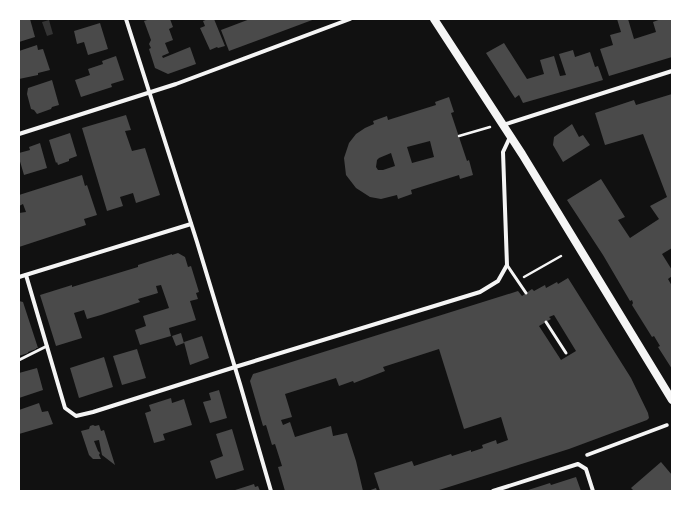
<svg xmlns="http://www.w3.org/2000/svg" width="691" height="510" font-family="'Sofia Sans Condensed',sans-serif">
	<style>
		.water { fill: #333 }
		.building { fill: #4a4a4a; fill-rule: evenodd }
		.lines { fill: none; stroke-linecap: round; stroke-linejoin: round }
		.path { stroke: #f5f5f5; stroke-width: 2.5 }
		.service { stroke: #f5f5f5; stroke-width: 3 }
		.pedestrian { stroke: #f5f5f5; stroke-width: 3.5 }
		.minor { stroke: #f5f5f5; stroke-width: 4 }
		.secondary { stroke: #f5f5f5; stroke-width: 8 }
	</style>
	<rect width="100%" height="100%" fill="#111"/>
	<polygon class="water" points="49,20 53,34 47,36 42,22"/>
	<g class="building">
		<polygon points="19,19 30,19 35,37 19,42"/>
		<polygon points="150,19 170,19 173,27 169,29 173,40 165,43 169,53 162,56 163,58 190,47 196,64 168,74 155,68 149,49 151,48 149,44 151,40 144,21"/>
		<polygon points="208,19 214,19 225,46 218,48 217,47 210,50 200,28 205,26 203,21"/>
		<polygon points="250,19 315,19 229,51 221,30"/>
		<polygon points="617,19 628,19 634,39 656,32 653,22 661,19 672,19 672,57 609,76 600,49 613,45 610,35 621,32"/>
		<polygon points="100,23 108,49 88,55 84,42 77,44 74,31"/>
		<polygon points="504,43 527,79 544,74 540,60 554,56 560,76 566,75 559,54 573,50 575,57 590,52 595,67 598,66 603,80 523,103 519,95 515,98 486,53"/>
		<polygon points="37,45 38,50 43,49 50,70 38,73 38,75 19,79 19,51"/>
		<polygon points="116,56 124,80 111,84 112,87 81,97 75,80 90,75 88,69 103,64 102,61"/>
		<polygon points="52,80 59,105 52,107 51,109 37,114 34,110 31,109 27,94 28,88"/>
		<polygon points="672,94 672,248 662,254 672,270 672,276 668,279 672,286 672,369 658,347 660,346 654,336 652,337 632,305 633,303 632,300 630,301 603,255 567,200 601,179 625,217 618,220 630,238 659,219 650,206 667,197 643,134 605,145 595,113 634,100 636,105"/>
		<path d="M 449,97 L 454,112 L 451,113 L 467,161 L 469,160 L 473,175 L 460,179 L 459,175 L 411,190 L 412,194 L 398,199 L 397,195 L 381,199 L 370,197 L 356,188 L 346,175 L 344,158 L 349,143 L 356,134 L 365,128 L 374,124 L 373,121 L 387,116 L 388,120 L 436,105 L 435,102 ZM 430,141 L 434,157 L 412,163 L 407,147 ZM 391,153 L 395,166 L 383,170 L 378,170 L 376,167 L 377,160 L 379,158 Z"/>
		<polygon points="126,115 131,130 125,131 132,151 145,148 160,195 136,203 133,193 120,197 123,206 107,211 82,128"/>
		<polygon points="572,124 579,137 583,135 590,145 563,162 553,145 554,137"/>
		<polygon points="70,133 77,156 69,159 69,161 58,165 57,162 56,163 49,140"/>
		<polygon points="40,143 47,168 24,175 19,158 19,153 30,150 29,147"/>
		<polygon points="82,175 85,186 87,185 97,215 84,219 86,225 19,247 19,213 26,212 23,204 19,206 19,195"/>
		<polygon points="178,253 185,257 188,267 191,266 199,292 196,293 198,299 190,301 196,320 169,328 171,336 140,345 135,330 146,326 143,316 169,308 161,285 156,286 158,293 138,299 140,302 101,315 87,319 84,310 74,313 82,338 56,346 40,295 72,285 72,287 138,267 138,265 172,254 172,255"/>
		<path d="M 568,278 L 631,378 L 648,413 L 649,418 L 647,420 L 569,449 L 436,491 L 380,491 L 374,473 L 412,461 L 414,466 L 451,454 L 452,456 L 471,450 L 471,452 L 483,448 L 482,445 L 496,440 L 497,444 L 508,440 L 501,417 L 464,429 L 439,349 L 383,367 L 385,371 L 354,383 L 353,381 L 339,386 L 336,378 L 285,394 L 292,417 L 281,420 L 283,425 L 290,422 L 295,437 L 331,426 L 333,436 L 347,433 L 356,461 L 363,491 L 285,491 L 278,467 L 282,466 L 275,444 L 272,445 L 266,425 L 263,426 L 250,381 L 253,374 L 518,291 L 522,296 L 532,289 L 534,291 L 545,285 L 546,288 L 557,282 L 558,284 ZM 554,315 L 576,351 L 561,360 L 539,326 L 551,319 L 549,317 Z"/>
		<polygon points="19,301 23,302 38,348 36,348 36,349 28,352 28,353 19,356"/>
		<polygon points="181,333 184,343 176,346 172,336"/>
		<polygon points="202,336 209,358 190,365 184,342"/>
		<polygon points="137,349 146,378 122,385 113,356"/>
		<polygon points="104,357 113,387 79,398 70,368"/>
		<polygon points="37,368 43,390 19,398 19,373"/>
		<polygon points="219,390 227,418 210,423 203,402 211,400 209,393"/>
		<polygon points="171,398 172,403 184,399 192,425 163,434 165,440 154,443 145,413 151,411 149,405"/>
		<polygon points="39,403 42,412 48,411 53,424 19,434 19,410"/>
		<polygon points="93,425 95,426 99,425 101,431 104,430 115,465 102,455 99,440 94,441 98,451 100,453 99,455 101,459 93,459 89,455 81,431 89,429 90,426"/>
		<polygon points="232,429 244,470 216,479 210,461 223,456 216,434"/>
		<polygon points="661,462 672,475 672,491 634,491 631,488"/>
		<polygon points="576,477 581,491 525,491 550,483 551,485"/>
		<polygon points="254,484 255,487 258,486 260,491 232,491"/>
		<polygon points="376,488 377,491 368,491"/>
	</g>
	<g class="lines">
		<g class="path">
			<polyline points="459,136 490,127"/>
			<polyline points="524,277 561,256"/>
		</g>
		<g class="service">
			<polyline points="507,265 526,293"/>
			<polyline points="546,322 566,353"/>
			<polyline points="19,360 47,346"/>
		</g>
		<polyline class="pedestrian" points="587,455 667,425"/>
		<g class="minor">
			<polyline points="126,19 197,242 240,384 271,491"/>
			<polyline points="503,125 672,71"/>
			<polyline points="19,134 176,84 350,19"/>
			<polyline points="26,275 65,408 76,416 93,412 235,367 480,292 498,281 507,265 503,152 510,137"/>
			<polyline points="19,277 191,224"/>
			<polyline points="493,491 578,464 586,469 593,491"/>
		</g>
		<polyline class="secondary" points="434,19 522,154 672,400"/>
	</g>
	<rect width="691" height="510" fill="none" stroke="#ffffff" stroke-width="40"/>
</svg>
